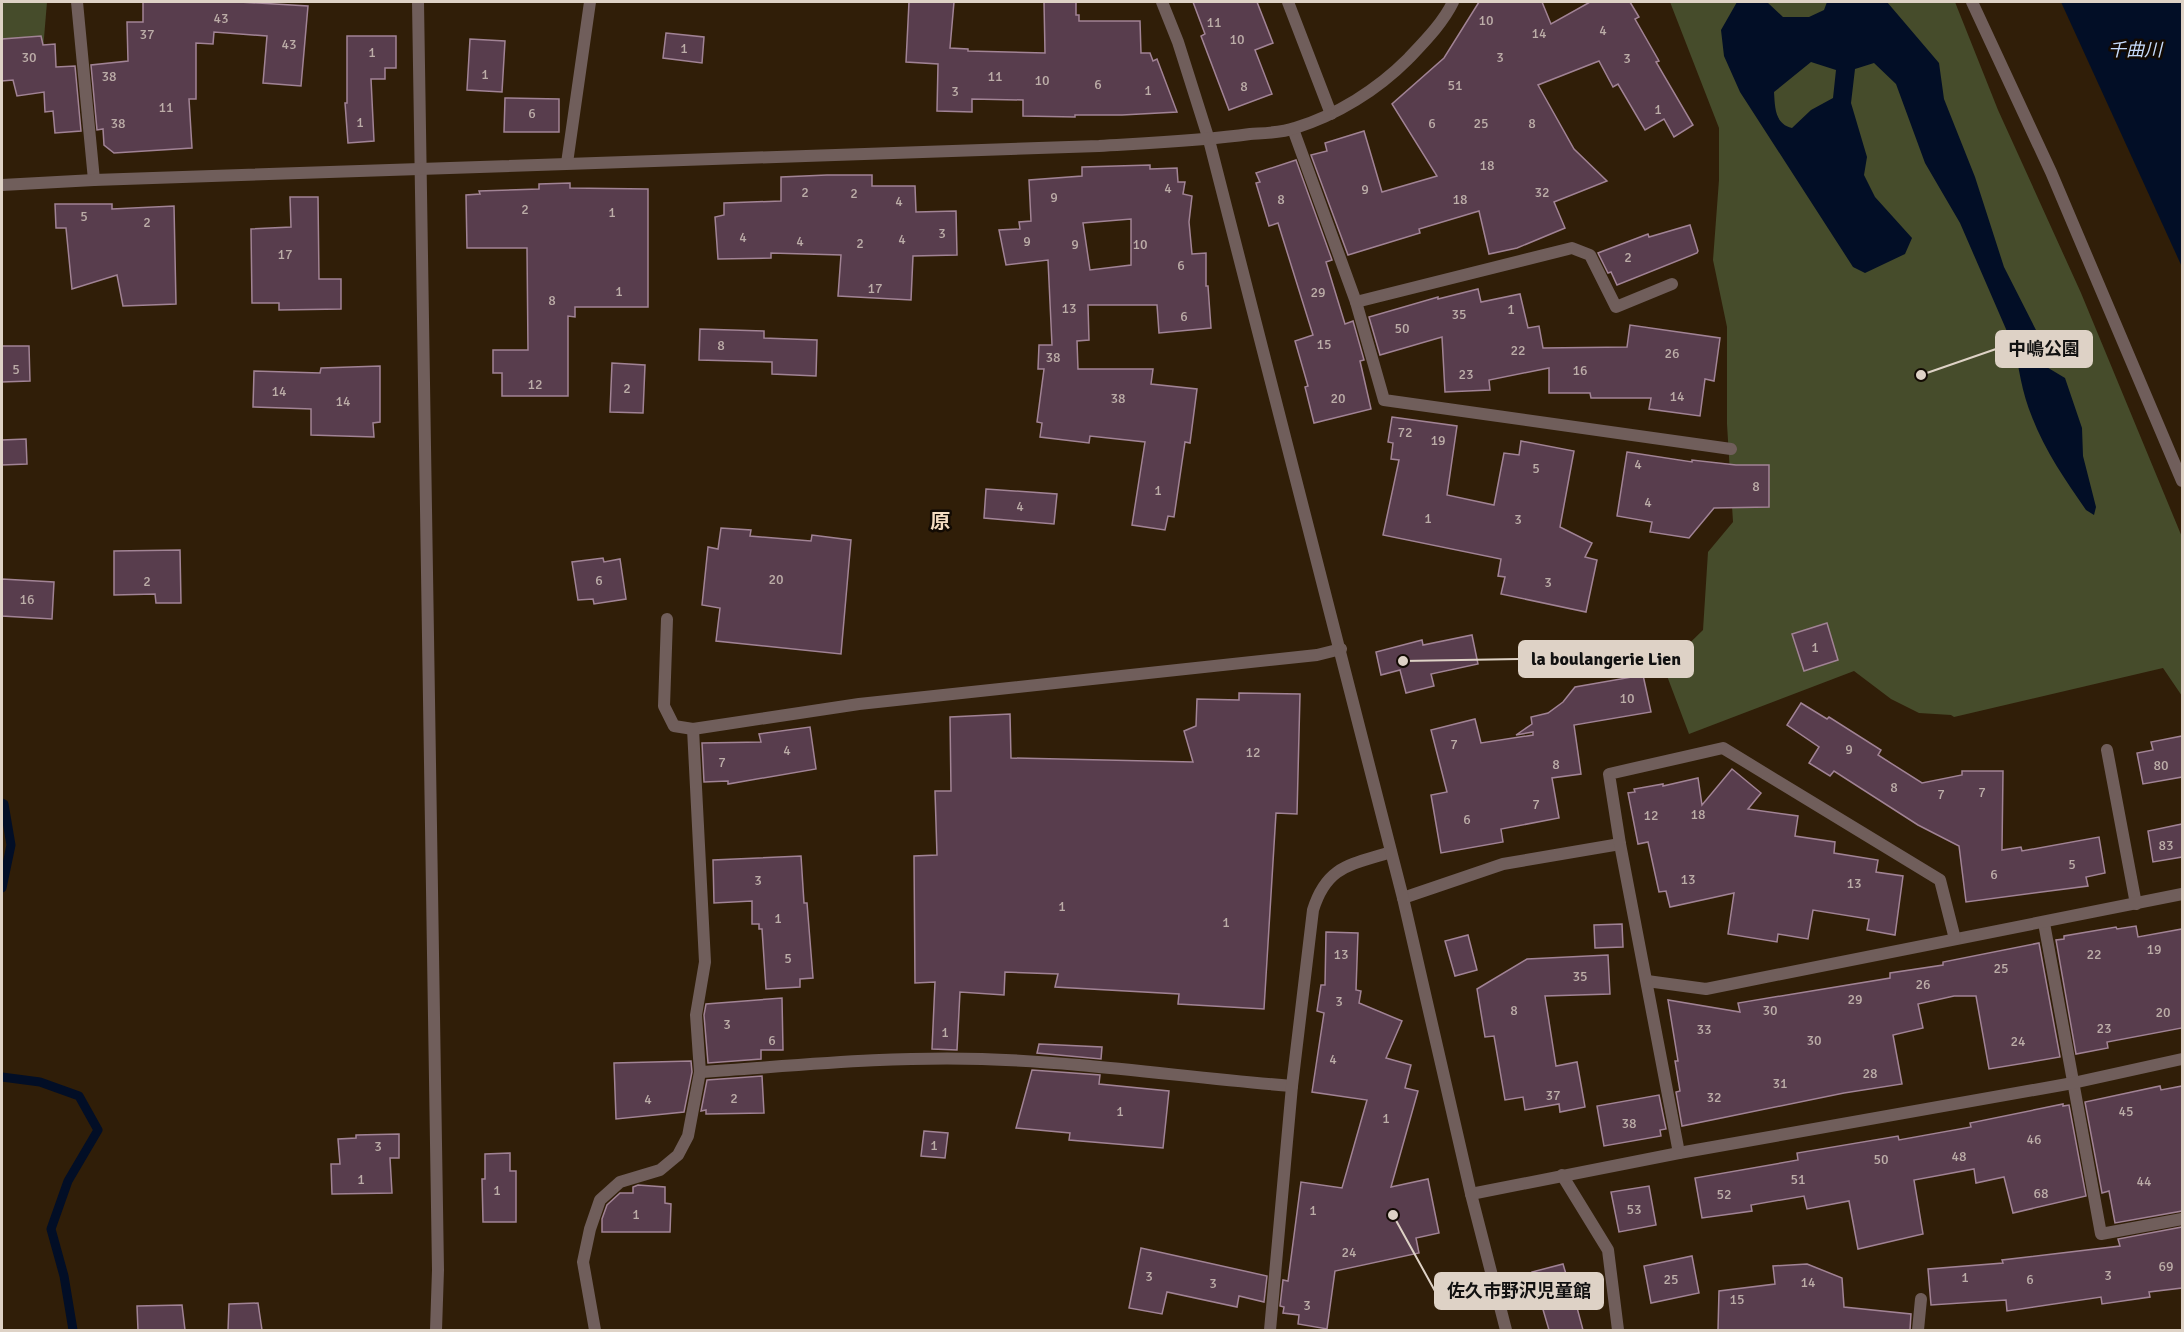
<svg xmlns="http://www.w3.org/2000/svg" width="2184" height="1332" font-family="Signika,'Noto Sans JP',sans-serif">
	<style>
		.green { fill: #464c2b }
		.water { fill: #020e26; fill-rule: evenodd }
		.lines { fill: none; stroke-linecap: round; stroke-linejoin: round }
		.stream { stroke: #020e26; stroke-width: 9 }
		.building { fill: #583d4d; stroke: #a18395; stroke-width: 1.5; fill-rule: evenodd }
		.minor { stroke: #705e5b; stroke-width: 12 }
		.tertiary { stroke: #705e5b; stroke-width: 12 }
		.labels { text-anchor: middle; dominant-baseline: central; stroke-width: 5; stroke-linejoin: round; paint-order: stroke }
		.number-label { font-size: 14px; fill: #bcada8 }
		.water-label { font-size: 18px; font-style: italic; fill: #c6dbfb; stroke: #120a03 }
		.quarter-label { font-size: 20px; font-weight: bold; fill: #f4dcc2; stroke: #120a03 }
		.leader { fill: none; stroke: #ded2c6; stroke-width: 2 }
		.callout-dot { fill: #ded2c6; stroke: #120a03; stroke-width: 2 }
		.callout { fill: #ded2c6; stroke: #ded2c6; stroke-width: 2 }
		.callout-label { font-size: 18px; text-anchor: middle; font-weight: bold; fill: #111 }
	</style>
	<rect width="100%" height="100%" fill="#301e08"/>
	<g class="green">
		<polygon points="2,2 47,2 43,50 2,45"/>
		<polygon points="1670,2 1955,2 1998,110 2081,293 2182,537 2182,696 2163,668 1954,717 1951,715 1919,713 1891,699 1854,671 1689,734 1664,668 1703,630 1708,552 1733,522 1727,424 1727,327 1713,260 1719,180 1719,128"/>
	</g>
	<g class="water">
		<path d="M 1737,2 L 1767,2 L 1783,17 L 1809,17 L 1824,10 L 1827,2 L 1887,2 L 1939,63 L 1944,99 L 1975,177 L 2004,267 L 2037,332 L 2040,363 L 2065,378 L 2082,428 L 2083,456 L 2096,507 L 2094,515 L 2086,510 C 2066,481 2045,451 2032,417 C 2022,393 2018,366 2014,340 L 2009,336 L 1960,223 L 1925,163 L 1896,84 L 1874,63 L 1855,69 L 1851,103 L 1867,157 L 1864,175 L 1875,197 L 1912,238 L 1905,254 L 1865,273 L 1853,267 L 1740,92 L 1724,56 L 1721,30 ZM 1811,62 L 1836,70 L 1833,98 L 1811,110 L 1792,128 C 1775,124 1775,108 1774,92 Z"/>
		<polygon points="2061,2 2182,2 2182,267"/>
	</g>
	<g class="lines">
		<g class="stream">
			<polyline points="2,803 4,804 11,845 2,888"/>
			<polyline points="2,1077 40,1082 79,1096 98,1130 68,1181 51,1229 64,1276 73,1330"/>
		</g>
	</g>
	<g class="building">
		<polygon points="143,2 239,2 308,6 301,86 263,83 267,36 214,32 213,44 196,43 196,99 189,99 192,148 114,153 104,145 103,129 97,130 91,65 128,61 127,22 143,22"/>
		<polygon points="909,2 954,2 950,48 968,49 968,51 1045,53 1044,2 1076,2 1076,15 1079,15 1079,21 1140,21 1141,53 1150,53 1153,61 1157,59 1177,112 1122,115 1075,115 1075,117 1023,116 1023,100 972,99 972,112 937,111 938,64 906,62"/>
		<polygon points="1193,2 1257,2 1273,43 1255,50 1272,94 1229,110 1201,36 1205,34"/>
		<polygon points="1479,2 1542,2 1551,24 1590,2 1630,2 1639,17 1635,19 1659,61 1656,62 1693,125 1674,137 1664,119 1645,130 1618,84 1613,87 1599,61 1538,85 1574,149 1607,181 1554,202 1565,228 1517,248 1489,254 1479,211 1419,229 1420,233 1348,255 1311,155 1327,151 1325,143 1364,131 1382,192 1437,176 1392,104 1444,58"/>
		<polygon points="666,33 704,37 702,63 663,58"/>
		<polygon points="41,36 43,45 55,44 56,67 75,66 81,131 55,133 53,111 45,112 44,92 17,96 13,80 2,81 2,39"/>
		<polygon points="347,36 396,36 396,68 385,68 385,79 371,79 374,141 348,143 345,103 347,103"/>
		<polygon points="470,39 505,41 502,92 467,90"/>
		<polygon points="505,98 559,99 559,132 504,132"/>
		<polygon points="1296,160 1332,260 1326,262 1345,324 1353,321 1364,360 1360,361 1371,409 1314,423 1305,387 1308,386 1295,341 1313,335 1278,223 1269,226 1256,183 1260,182 1256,173"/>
		<path d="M 1150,165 L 1150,169 L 1177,168 L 1178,182 L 1185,182 L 1183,194 L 1192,196 L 1189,222 L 1192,254 L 1206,253 L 1206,286 L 1208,286 L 1211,328 L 1159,333 L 1157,305 L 1088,305 L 1089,340 L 1077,341 L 1078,369 L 1153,369 L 1151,384 L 1197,389 L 1190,443 L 1185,442 L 1174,517 L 1168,516 L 1165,530 L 1132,525 L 1145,442 L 1090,436 L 1089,443 L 1040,437 L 1042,423 L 1037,422 L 1044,369 L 1038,369 L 1039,345 L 1052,345 L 1048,260 L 1006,265 L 999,230 L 1020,229 L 1019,222 L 1031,221 L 1029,180 L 1082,176 L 1082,167 ZM 1131,219 L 1131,265 L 1090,270 L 1083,223 Z"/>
		<polygon points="827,175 872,175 872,186 915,186 916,212 956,211 957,255 913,256 911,300 838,296 841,255 771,253 771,258 718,259 715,217 724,215 724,203 781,201 781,177"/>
		<polygon points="570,183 570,188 648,189 648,307 575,307 575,317 568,316 568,396 502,396 502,373 493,373 493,350 528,350 527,248 467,248 466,195 480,194 479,191 539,189 539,184"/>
		<polygon points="290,197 318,197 319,279 341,279 341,309 279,310 279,303 252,303 251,229 291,227"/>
		<polygon points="55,204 112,204 112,209 174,206 176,304 123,306 117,275 72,289 66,228 56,228"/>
		<polygon points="1690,225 1698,251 1697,253 1617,285 1611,272 1608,273 1598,253 1648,234 1649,237"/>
		<polygon points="1478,289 1481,302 1520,294 1528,328 1539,326 1543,348 1627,347 1630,325 1720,338 1714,381 1705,379 1700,416 1649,409 1651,398 1591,398 1590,393 1549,393 1549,368 1489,380 1490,390 1445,392 1442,337 1380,355 1369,317 1438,297 1438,299"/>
		<polygon points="700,329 764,331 764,338 817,340 816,376 772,374 772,362 699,360"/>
		<polygon points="2,346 29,346 30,381 2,382"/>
		<polygon points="612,363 645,365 643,413 610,412"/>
		<polygon points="380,366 380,422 373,423 374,437 311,435 311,409 253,407 254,371 320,373 321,368"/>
		<polygon points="1392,417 1457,426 1447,495 1494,505 1504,453 1519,455 1521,441 1574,451 1560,527 1592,543 1585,557 1597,560 1586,612 1501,594 1505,577 1498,576 1501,559 1383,535 1399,460 1391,459 1393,443 1388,442"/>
		<polygon points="26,439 27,464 2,465 2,440"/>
		<polygon points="1627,452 1692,462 1692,460 1736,465 1769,465 1769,507 1714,508 1689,538 1650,532 1652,522 1617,516"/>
		<polygon points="986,489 1057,494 1054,524 984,518"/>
		<polygon points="721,528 751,530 750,536 811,541 812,535 851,540 841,654 716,641 720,608 702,605 708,547 718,549"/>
		<polygon points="180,550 181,603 156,603 155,594 114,595 114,551"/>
		<polygon points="603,558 604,562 620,559 626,599 594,604 593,599 578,600 572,562"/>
		<polygon points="2,579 54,582 52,619 2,616"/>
		<polygon points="1827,623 1838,660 1804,671 1792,634"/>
		<polygon points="1472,635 1478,664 1431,674 1434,686 1406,693 1400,670 1381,675 1376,652 1422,640 1423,645"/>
		<polygon points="1643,675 1651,712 1574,725 1581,774 1552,778 1559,818 1501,829 1503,842 1441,853 1431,795 1447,792 1431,730 1475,719 1481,743 1533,735 1533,732 1516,735 1532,724 1531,717 1548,713 1563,702 1575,687"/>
		<polygon points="1239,693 1300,694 1297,814 1276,813 1264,1009 1178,1004 1179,994 1055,987 1058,974 1005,972 1004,995 960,992 957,1050 932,1049 935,982 915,983 914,856 937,855 935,791 951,791 950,717 1010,714 1011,758 1193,762 1184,731 1196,726 1197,699 1239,700"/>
		<polygon points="1801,703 1827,719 1829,717 1881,750 1878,755 1922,783 1962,775 1962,771 2003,771 2002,850 2021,847 2022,851 2099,837 2105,873 2086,877 2088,886 1966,902 1959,846 1918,825 1834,771 1830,776 1809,763 1819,747 1787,725"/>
		<polygon points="810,727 816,769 728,784 728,781 704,782 702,743 761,742 759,734"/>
		<polygon points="2182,736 2182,777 2143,784 2137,753 2153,750 2151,742"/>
		<polygon points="1732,769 1761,793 1748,809 1798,816 1795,836 1835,842 1834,853 1878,860 1876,872 1903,876 1895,935 1867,930 1869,919 1813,910 1808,939 1778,934 1777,942 1728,934 1734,893 1670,907 1666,891 1659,892 1648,842 1638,844 1628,793 1635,792 1634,789 1663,784 1663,786 1698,778 1702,805"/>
		<polygon points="2182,824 2182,857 2153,862 2148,831"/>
		<polygon points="801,856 804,903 807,903 813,978 800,979 800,987 766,989 762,929 759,929 759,924 752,924 752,901 714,903 713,860"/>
		<polygon points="1622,924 1623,947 1595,948 1594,925"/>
		<polygon points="2136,926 2138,937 2182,929 2182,1028 2107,1042 2108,1048 2076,1054 2056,940 2064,939 2064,936 2116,927 2117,929"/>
		<polygon points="1326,932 1358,933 1356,990 1361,991 1359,1003 1402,1021 1386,1058 1411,1065 1405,1088 1418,1091 1391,1187 1428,1179 1439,1233 1416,1238 1419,1253 1335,1271 1327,1329 1298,1324 1299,1315 1283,1313 1284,1307 1280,1306 1283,1280 1288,1281 1301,1182 1342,1188 1367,1100 1312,1092 1324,1013 1317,1011 1321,985 1325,985"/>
		<polygon points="1468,935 1477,970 1455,976 1445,941"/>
		<polygon points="2039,943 2060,1057 1989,1069 1976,996 1954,996 1918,1004 1923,1028 1893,1035 1902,1084 1844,1093 1682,1126 1676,1092 1680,1091 1675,1061 1678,1061 1668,1000 1740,1012 1738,1003 1890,978 1890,973 1943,965 1943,962"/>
		<polygon points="1608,955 1610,994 1545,996 1556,1066 1577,1062 1585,1107 1560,1112 1559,1104 1525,1110 1523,1097 1505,1100 1494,1036 1485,1037 1477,989 1527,959"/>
		<polygon points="782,998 783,1050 761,1050 761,1059 708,1063 704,1015 706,1004"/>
		<polygon points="1039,1044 1102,1047 1101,1059 1037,1053"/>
		<polygon points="691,1061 692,1072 684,1112 616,1119 614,1063"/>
		<polygon points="1032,1070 1100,1075 1099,1084 1169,1091 1163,1148 1069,1140 1070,1133 1016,1128"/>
		<polygon points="762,1076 764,1113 706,1114 706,1110 701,1111 707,1080"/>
		<polygon points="2160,1086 2161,1090 2182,1086 2182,1211 2115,1223 2109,1191 2102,1193 2085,1102"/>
		<polygon points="1659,1095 1666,1129 1660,1130 1661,1136 1604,1146 1597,1106"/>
		<polygon points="2063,1104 2063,1106 2069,1105 2086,1196 2013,1213 2004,1177 1976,1183 1974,1169 1914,1180 1923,1234 1858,1249 1849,1201 1807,1209 1804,1196 1751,1205 1752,1211 1702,1218 1695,1178 1798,1160 1797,1153 1898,1136 1899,1140 1971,1127 1970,1123"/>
		<polygon points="924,1131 948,1133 945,1158 921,1156"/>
		<polygon points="399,1134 399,1158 390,1158 392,1193 332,1194 331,1164 340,1164 338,1139 356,1138 356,1135"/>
		<polygon points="510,1153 510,1171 516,1171 516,1222 483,1222 482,1179 485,1179 485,1154"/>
		<polygon points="638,1185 665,1187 665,1203 671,1204 670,1232 602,1232 602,1219 607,1205 620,1193 633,1193 633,1187"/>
		<polygon points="1649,1186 1656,1225 1619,1232 1611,1192"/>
		<polygon points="2182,1227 2182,1288 2149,1292 2150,1297 2102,1304 2101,1297 2007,1311 2006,1300 1931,1305 1928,1269 2003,1263 2002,1260 2120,1246 2118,1239"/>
		<polygon points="1141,1248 1267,1276 1264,1302 1239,1296 1237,1307 1167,1292 1162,1314 1129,1308"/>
		<polygon points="1692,1256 1699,1293 1651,1303 1644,1266"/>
		<polygon points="1563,1264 1566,1274 1568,1274 1583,1330 1549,1330 1532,1272"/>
		<polygon points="1807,1264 1842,1278 1844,1307 1911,1314 1910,1330 1718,1330 1719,1291 1775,1284 1773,1266"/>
		<polygon points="258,1303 262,1330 228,1330 229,1304"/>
		<polygon points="182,1305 185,1330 138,1330 137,1306"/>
	</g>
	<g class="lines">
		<g class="minor">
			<polyline points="77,2 94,180"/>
			<polyline points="1162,2 1178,42 1209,140"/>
			<polyline points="1288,2 1331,114"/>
			<polyline points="1972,2 2051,172 2182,481"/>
			<polyline points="1293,129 1356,302 1384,400 1731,449"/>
			<polyline points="567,163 590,2"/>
			<polyline points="1356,302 1572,248 1590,255 1616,307 1672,284"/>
			<polyline points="693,729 859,704 1317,655 1341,649"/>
			<polyline points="2107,750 2136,904"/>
			<polyline points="1403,898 1503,864 1620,844"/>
			<polyline points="2044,923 2101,1234 2182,1219"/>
			<polyline points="1647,981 1706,989 2182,894"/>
			<path d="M 700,1072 C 793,1066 888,1056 982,1059 C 1086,1062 1189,1078 1292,1086"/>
			<polyline points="1679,1153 1620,844 1609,774 1723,748 1940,880 1955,939"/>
			<polyline points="1562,1175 1608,1250 1618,1330"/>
			<polyline points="1471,1194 1679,1153 2073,1083 2182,1059"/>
			<polyline points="595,1330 583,1262 590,1229 600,1200 620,1182 660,1170 678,1155 688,1136 700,1072 696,1015 705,962 693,729 674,726 664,706 667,619"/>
			<path d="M 1270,1330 L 1292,1086 L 1313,910 C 1327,865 1351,865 1391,852"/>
			<polyline points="1918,1330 1921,1299"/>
		</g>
		<g class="tertiary">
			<polyline points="418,2 438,1270 436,1330"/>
			<polyline points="1209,140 1403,898 1471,1194 1506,1330"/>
			<path d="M 2,185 L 94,180 L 1099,146 C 1149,143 1200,141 1250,134 C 1264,133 1281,133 1295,128 C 1337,115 1377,90 1408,59 C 1424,42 1443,23 1453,2"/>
		</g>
	</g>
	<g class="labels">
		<g class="number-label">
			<text x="221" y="18">43</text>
			<text x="1486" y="20">10</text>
			<text x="1214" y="22">11</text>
			<text x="1603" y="30">4</text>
			<text x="1539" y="33">14</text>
			<text x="147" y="34">37</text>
			<text x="1237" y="39">10</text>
			<text x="289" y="44">43</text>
			<text x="684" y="48">1</text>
			<text x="372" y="52">1</text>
			<text x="29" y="57">30</text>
			<text x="1500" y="57">3</text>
			<text x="1627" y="58">3</text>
			<text x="485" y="74">1</text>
			<text x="109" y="76">38</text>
			<text x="995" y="76">11</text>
			<text x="1042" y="80">10</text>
			<text x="1098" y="84">6</text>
			<text x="1455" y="85">51</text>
			<text x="1244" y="86">8</text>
			<text x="1148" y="90">1</text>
			<text x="955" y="91">3</text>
			<text x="166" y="107">11</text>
			<text x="1658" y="109">1</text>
			<text x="532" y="113">6</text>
			<text x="360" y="122">1</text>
			<text x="118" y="123">38</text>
			<text x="1432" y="123">6</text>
			<text x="1481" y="123">25</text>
			<text x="1532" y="123">8</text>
			<text x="1487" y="165">18</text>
			<text x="1168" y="188">4</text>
			<text x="1365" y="189">9</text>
			<text x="805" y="192">2</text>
			<text x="1542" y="192">32</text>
			<text x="854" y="193">2</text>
			<text x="1054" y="197">9</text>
			<text x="1281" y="199">8</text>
			<text x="1460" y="199">18</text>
			<text x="899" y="201">4</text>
			<text x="525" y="209">2</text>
			<text x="612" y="212">1</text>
			<text x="84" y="216">5</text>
			<text x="147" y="222">2</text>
			<text x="942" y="233">3</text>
			<text x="743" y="237">4</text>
			<text x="902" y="239">4</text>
			<text x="800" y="241">4</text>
			<text x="1027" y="241">9</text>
			<text x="860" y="243">2</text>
			<text x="1075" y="244">9</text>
			<text x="1140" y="244">10</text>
			<text x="285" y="254">17</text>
			<text x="1628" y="257">2</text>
			<text x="1181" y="265">6</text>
			<text x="875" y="288">17</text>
			<text x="619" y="291">1</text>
			<text x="1318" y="292">29</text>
			<text x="552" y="300">8</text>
			<text x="1069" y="308">13</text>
			<text x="1511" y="309">1</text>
			<text x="1459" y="314">35</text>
			<text x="1184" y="316">6</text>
			<text x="1402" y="328">50</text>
			<text x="1324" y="344">15</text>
			<text x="721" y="345">8</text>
			<text x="1518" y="350">22</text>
			<text x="1672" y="353">26</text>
			<text x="1053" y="357">38</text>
			<text x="16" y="369">5</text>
			<text x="1580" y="370">16</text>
			<text x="1466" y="374">23</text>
			<text x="535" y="384">12</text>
			<text x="627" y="388">2</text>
			<text x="279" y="391">14</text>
			<text x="1677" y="396">14</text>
			<text x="1118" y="398">38</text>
			<text x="1338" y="398">20</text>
			<text x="343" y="401">14</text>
			<text x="1405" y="432">72</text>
			<text x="1438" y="440">19</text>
			<text x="1638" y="464">4</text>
			<text x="1536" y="468">5</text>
			<text x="1756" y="486">8</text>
			<text x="1158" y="490">1</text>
			<text x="1648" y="502">4</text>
			<text x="1020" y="506">4</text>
			<text x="1428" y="518">1</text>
			<text x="1518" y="519">3</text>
			<text x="776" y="579">20</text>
			<text x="599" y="580">6</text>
			<text x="147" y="581">2</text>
			<text x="1548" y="582">3</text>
			<text x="27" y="599">16</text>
			<text x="1815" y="647">1</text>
			<text x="1627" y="698">10</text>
			<text x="1454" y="744">7</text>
			<text x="1849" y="749">9</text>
			<text x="787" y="750">4</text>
			<text x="1253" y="752">12</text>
			<text x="722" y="762">7</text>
			<text x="1556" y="764">8</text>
			<text x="2161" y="765">80</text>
			<text x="1894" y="787">8</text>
			<text x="1982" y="792">7</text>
			<text x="1941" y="794">7</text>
			<text x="1536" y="804">7</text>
			<text x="1698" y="814">18</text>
			<text x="1651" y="815">12</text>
			<text x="1467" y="819">6</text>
			<text x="2166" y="845">83</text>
			<text x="2072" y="864">5</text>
			<text x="1994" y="874">6</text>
			<text x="1688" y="879">13</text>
			<text x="758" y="880">3</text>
			<text x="1854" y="883">13</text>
			<text x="1062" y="906">1</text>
			<text x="778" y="918">1</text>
			<text x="1226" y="922">1</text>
			<text x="2154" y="949">19</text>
			<text x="1341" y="954">13</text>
			<text x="2094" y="954">22</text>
			<text x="788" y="958">5</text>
			<text x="2001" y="968">25</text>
			<text x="1580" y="976">35</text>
			<text x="1923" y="984">26</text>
			<text x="1855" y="999">29</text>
			<text x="1339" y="1001">3</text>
			<text x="1514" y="1010">8</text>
			<text x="1770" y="1010">30</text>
			<text x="2163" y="1012">20</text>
			<text x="727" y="1024">3</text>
			<text x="2104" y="1028">23</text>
			<text x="1704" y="1029">33</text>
			<text x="945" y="1032">1</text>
			<text x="772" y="1040">6</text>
			<text x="1814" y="1040">30</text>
			<text x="2018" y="1041">24</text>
			<text x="1333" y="1059">4</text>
			<text x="1870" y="1073">28</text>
			<text x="1780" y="1083">31</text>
			<text x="1553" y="1095">37</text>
			<text x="1714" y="1097">32</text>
			<text x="734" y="1098">2</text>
			<text x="648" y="1099">4</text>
			<text x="1120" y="1111">1</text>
			<text x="2126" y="1111">45</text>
			<text x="1386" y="1118">1</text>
			<text x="1629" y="1123">38</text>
			<text x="2034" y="1139">46</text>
			<text x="934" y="1145">1</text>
			<text x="378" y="1146">3</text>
			<text x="1959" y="1156">48</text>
			<text x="1881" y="1159">50</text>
			<text x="361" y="1179">1</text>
			<text x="1798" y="1179">51</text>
			<text x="2144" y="1181">44</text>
			<text x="497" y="1190">1</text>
			<text x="2041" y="1193">68</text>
			<text x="1724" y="1194">52</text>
			<text x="1634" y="1209">53</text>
			<text x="1313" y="1210">1</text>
			<text x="636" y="1214">1</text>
			<text x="1349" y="1252">24</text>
			<text x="2166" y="1266">69</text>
			<text x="2108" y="1275">3</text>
			<text x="1149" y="1276">3</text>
			<text x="1965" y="1277">1</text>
			<text x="1671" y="1279">25</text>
			<text x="2030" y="1279">6</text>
			<text x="1808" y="1282">14</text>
			<text x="1213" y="1283">3</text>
			<text x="1737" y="1299">15</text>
			<text x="1307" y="1305">3</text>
		</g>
		<g class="water-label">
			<text x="2135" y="50">千曲川</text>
		</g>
		<g class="quarter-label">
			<text x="940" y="521">原</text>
		</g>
	</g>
	<path class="leader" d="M1921 375L1996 349M1403 661L1519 659M1393 1215L1435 1291"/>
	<g class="callout-dot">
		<circle cx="1921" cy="375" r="6"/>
		<circle cx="1403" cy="661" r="6"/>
		<circle cx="1393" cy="1215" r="6"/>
	</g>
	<g class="callout">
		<rect x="1996" y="331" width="96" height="36" rx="6"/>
		<rect x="1519" y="641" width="174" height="36" rx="6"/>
		<rect x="1435" y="1273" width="168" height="36" rx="6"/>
	</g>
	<g class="callout-label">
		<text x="2044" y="355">中嶋公園</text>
		<text x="1606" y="665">la boulangerie Lien</text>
		<text x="1519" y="1297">佐久市野沢児童館</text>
	</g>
	<rect width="2184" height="1332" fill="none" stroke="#ded2c6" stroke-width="6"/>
</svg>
